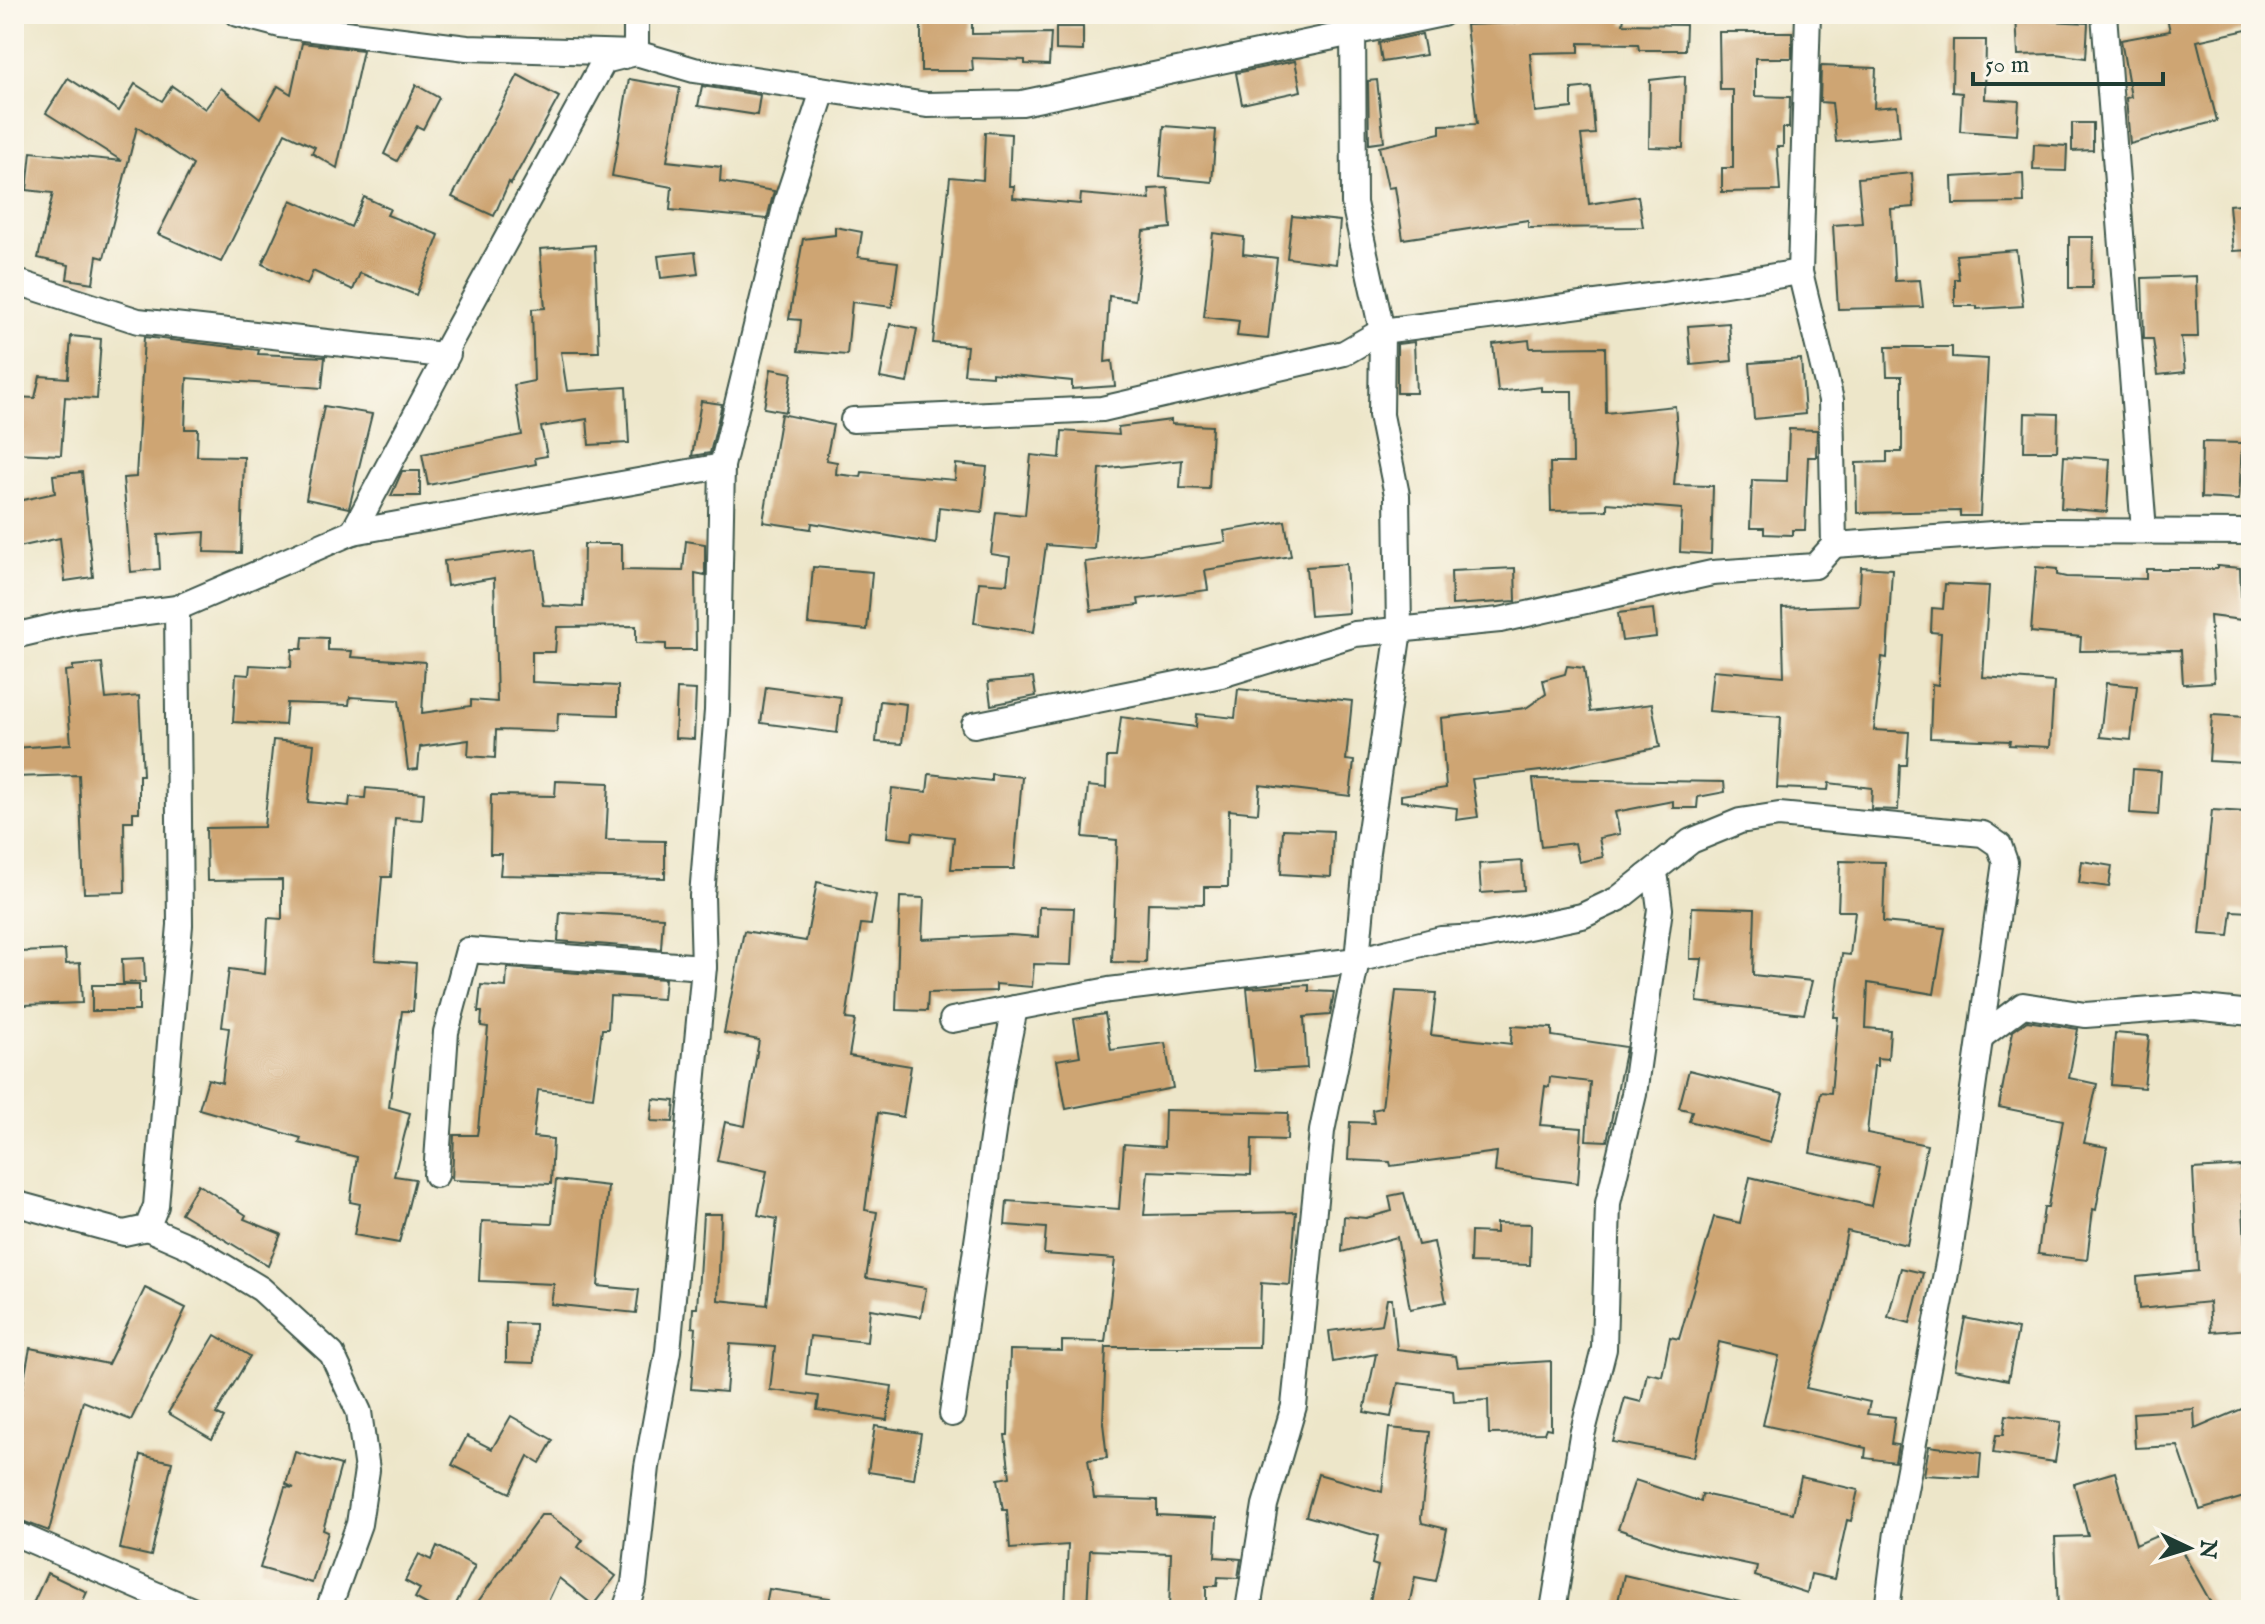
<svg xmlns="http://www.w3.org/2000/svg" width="2265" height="1624" font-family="'IM FELL English',serif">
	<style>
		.building { fill: #cea573 }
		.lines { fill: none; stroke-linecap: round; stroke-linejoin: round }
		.minor-casing { stroke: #3e564a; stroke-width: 28 }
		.minor { stroke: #fff; stroke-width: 24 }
	</style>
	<rect width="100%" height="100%" fill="#fbf7ec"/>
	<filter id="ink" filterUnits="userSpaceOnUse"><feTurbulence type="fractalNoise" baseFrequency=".0125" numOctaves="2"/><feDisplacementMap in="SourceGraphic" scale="16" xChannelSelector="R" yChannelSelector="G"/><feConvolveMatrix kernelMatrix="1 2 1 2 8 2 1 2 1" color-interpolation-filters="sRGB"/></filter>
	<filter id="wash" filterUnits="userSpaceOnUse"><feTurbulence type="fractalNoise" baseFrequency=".006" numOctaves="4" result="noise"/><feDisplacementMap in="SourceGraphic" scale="32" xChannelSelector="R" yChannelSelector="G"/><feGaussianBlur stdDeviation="1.8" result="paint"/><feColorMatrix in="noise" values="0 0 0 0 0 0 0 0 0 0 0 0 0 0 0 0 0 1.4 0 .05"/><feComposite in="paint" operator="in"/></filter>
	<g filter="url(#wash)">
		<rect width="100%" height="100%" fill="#ede6c9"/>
		<g id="blocks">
			<g class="building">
				<polygon points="921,14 972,14 972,34 1051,33 1049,65 1025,64 1025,60 972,58 973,71 921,71"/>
				<polygon points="2016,14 2049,14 2049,21 2088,23 2086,58 2056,54 2018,55"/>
				<polygon points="2166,14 2251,14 2251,29 2197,41 2217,121 2130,144 2126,98 2131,97 2121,40 2170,31"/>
				<polygon points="1579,17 1624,18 1623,24 1686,25 1685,50 1639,50 1638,44 1579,43 1579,52 1530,53 1535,112 1572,108 1572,89 1591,87 1595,134 1581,135 1589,204 1638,196 1643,227 1528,228 1528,220 1403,239 1395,187 1388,188 1379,147 1440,133 1440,125 1477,124 1466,25 1515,23 1515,18"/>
				<polygon points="1056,27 1083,27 1083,51 1056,50"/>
				<polygon points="1719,32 1792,32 1792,58 1755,58 1755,96 1790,97 1789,128 1783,128 1783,147 1777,147 1780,191 1722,192 1722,168 1733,168 1733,90 1720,90"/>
				<polygon points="1422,34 1426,55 1382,62 1379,43"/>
				<polygon points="1953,40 1986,40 1985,99 2019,101 2017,135 1960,131 1962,93 1952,92"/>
				<polygon points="302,43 363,50 337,168 312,153 315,147 285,133 221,262 158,234 193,165 137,127 104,258 97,256 93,283 67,279 69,265 38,258 53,193 27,190 31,152 122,161 46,113 68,78 119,111 135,84 162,101 172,86 205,109 221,88 260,118 278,86 291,94"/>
				<polygon points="1295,61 1301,91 1242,104 1236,73"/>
				<polygon points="1821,66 1876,68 1874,108 1897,106 1900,136 1836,142 1832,103 1820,102"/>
				<polygon points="518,75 559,97 511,184 509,182 494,216 452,197"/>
				<polygon points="1685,76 1683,148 1649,147 1650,80"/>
				<polygon points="629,79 680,88 667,161 721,167 720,182 774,191 767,219 670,210 672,187 612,176"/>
				<polygon points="1377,80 1384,142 1369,144 1368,81"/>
				<polygon points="416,85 439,98 423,129 417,126 397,161 384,154"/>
				<polygon points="702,86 760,95 757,115 698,106"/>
				<polygon points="2072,123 2093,123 2093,150 2072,151"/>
				<polygon points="1164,126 1216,130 1212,182 1160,177"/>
				<polygon points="985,132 1011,134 1009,186 1014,186 1013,198 1080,204 1081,194 1150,200 1149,189 1168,188 1171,228 1143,231 1135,300 1109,296 1105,362 1112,361 1115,386 1072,389 1072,381 992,373 992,376 964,374 967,346 933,343 950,177 983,180"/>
				<polygon points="2034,144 2067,146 2066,171 2033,170"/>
				<polygon points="1912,173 1914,207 1891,209 1895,281 1920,280 1923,307 1838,309 1833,225 1862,223 1858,178"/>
				<polygon points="2023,173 2024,203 1953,204 1952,177"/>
				<polygon points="364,197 390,209 387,215 439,235 416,295 360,273 353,290 313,271 307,285 262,264 291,200 351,227"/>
				<polygon points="2251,203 2251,250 2233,251 2229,205"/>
				<polygon points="1292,216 1340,221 1336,264 1287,258"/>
				<polygon points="835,227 862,232 858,257 898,262 892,307 852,302 847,355 798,351 801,320 789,319 803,239 835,235"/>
				<polygon points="1213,233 1244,237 1243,254 1277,258 1268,339 1237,336 1239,321 1204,317"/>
				<polygon points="2069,237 2093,237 2092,288 2069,288"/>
				<polygon points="595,245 599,352 561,352 567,391 626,387 629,443 589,445 587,419 541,427 547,456 535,458 536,464 428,485 422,454 522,435 514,385 534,381 532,309 545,308 540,249"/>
				<polygon points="2016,250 2023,306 1977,309 1977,306 1955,306 1955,279 1959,279 1956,255"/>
				<polygon points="695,252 698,274 661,278 658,256"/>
				<polygon points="2196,276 2198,337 2181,337 2185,372 2158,375 2153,339 2144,339 2142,278"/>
				<polygon points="1729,323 1732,361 1691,365 1688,326"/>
				<polygon points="890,324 917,329 907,383 880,378"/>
				<polygon points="71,336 101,339 97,399 65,397 61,455 14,453 14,397 35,398 40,376 68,378"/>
				<polygon points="144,337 259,350 258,354 325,357 322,388 187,378 185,429 198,429 197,456 244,457 241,553 204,552 205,532 158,535 160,569 131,572 123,478 136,477"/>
				<polygon points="1529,340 1530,348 1605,347 1606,413 1675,406 1678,440 1674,485 1713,486 1711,554 1680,552 1682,509 1607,503 1607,510 1551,511 1550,463 1573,463 1572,391 1541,391 1541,387 1498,392 1493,344"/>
				<polygon points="1414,342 1416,393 1397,393 1397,344"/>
				<polygon points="1886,347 1952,347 1952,357 1988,359 1980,516 1960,516 1960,511 1857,513 1856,463 1887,462 1887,452 1902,452 1902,376 1887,376"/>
				<polygon points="1801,359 1805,414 1754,419 1750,363"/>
				<polygon points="771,369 792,373 786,412 764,408"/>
				<polygon points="701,401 722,404 710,453 692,456"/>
				<polygon points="324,406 372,414 349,508 306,499"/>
				<polygon points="2025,413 2058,414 2057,451 2024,451"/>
				<polygon points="781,414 833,425 826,460 837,462 836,474 861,477 862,472 955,480 956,464 987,467 982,512 939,507 936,544 812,523 811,529 763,522"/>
				<polygon points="1171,420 1171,424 1212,426 1209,489 1180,488 1182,460 1100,469 1094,549 1046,545 1034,632 974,623 979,582 1007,584 1010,557 991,554 996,512 1025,515 1031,455 1060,458 1062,431 1119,435 1118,427"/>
				<polygon points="1789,429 1817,430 1816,457 1808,457 1805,530 1792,530 1792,535 1764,534 1764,528 1750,528 1752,480 1787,481"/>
				<polygon points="2202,442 2242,443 2239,500 2201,498"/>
				<polygon points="2064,456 2110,459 2107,512 2061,508"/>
				<polygon points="402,471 420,471 420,496 391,496"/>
				<polygon points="82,472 93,577 65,581 60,538 14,548 14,502 55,493 53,475"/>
				<polygon points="1285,521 1291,556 1205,570 1208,590 1138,599 1139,605 1091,611 1085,562 1226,542 1224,531"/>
				<polygon points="686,541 705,544 705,575 695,573 696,650 666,650 666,644 636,643 636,626 557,627 555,652 532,652 532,682 618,686 618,715 558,713 557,732 496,730 495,758 468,756 469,740 420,747 418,769 408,770 399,700 350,697 349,705 287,703 285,725 233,722 236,674 249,675 250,665 291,667 292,649 302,649 303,637 328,638 328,650 352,651 351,657 425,662 422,713 471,706 471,700 497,702 494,578 447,586 444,561 536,549 543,605 583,607 584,544 622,544 622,570 683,571"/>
				<polygon points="1346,564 1349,613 1310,616 1306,567"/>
				<polygon points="2217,566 2240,568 2242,620 2210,616 2214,682 2183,684 2181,650 2080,651 2081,637 2031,632 2036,567 2057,569 2057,575 2066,577 2146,579 2146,569 2217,569"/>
				<polygon points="813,567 872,572 867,630 808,624"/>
				<polygon points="1861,567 1892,569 1887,658 1882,657 1874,730 1909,732 1907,765 1900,765 1898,810 1871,809 1872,788 1829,783 1828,790 1777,788 1781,717 1709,711 1713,670 1784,676 1782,608 1859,605"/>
				<polygon points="1515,568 1516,601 1452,605 1451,571"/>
				<polygon points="1945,584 1989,586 1983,677 2054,682 2050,747 2009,745 2010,741 1930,738 1932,684 1938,685 1941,633 1931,632 1932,608 1943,609"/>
				<polygon points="1653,609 1656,637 1622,641 1618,613"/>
				<polygon points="102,663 106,699 139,696 143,775 139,775 139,812 133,812 133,821 124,821 125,892 84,893 79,775 14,777 14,748 71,744 65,671 73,670 73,666"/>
				<polygon points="1567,666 1584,668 1590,712 1652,704 1660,747 1549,770 1472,779 1478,817 1456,820 1457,808 1401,801 1401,795 1446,788 1441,718 1526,708 1546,694 1543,680 1565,674"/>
				<polygon points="1033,678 1036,696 991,705 988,682"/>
				<polygon points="2106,683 2137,686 2131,740 2100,737"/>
				<polygon points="766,687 841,697 837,733 761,723"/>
				<polygon points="677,689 696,690 694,739 675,738"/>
				<polygon points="1238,689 1352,701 1346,760 1354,761 1350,796 1260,785 1258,813 1229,810 1228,887 1204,887 1204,904 1148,903 1146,963 1112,962 1117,840 1083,837 1088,786 1106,788 1107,757 1116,757 1121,717 1196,727 1197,714 1235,718"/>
				<polygon points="880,701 906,704 902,744 876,742"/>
				<polygon points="2212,715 2246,717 2244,763 2209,761"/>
				<polygon points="273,740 314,744 308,802 349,806 350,797 365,798 366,788 424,793 422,820 395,818 391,877 382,877 375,960 416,963 413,1011 402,1011 389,1107 410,1113 394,1176 415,1179 399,1243 354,1235 360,1204 350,1202 357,1157 299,1143 301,1138 199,1109 208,1079 222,1083 229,1028 222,1027 229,969 265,974 268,918 282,919 282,880 207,881 206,828 264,827"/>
				<polygon points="2133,769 2161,771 2158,815 2130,813"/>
				<polygon points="929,774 991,781 991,774 1022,777 1014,869 951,869 954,837 913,832 912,840 887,837 892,788 927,792"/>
				<polygon points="1533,779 1724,782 1725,792 1698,797 1697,808 1673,808 1673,801 1615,812 1620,834 1599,838 1603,857 1579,862 1575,843 1541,847"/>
				<polygon points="556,781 609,783 606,840 665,841 665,878 500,875 502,854 490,854 491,795 555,796"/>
				<polygon points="2212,810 2246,812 2244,849 2251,850 2251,912 2232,911 2229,936 2200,934"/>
				<polygon points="1283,829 1333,831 1331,877 1281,874"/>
				<polygon points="1522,861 1524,890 1481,893 1479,864"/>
				<polygon points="1840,861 1885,862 1883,922 1945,928 1934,994 1868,983 1866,1028 1890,1030 1888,1059 1877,1058 1877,1066 1874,1066 1867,1133 1927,1145 1907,1245 1847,1231 1833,1300 1806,1388 1870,1402 1867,1414 1895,1417 1891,1444 1898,1445 1895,1462 1865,1458 1866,1448 1763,1425 1779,1356 1719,1342 1694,1457 1613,1442 1625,1398 1641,1402 1647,1373 1662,1376 1670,1337 1679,1339 1714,1217 1740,1223 1750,1177 1871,1206 1879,1167 1810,1153 1821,1092 1831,1093 1838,1017 1834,1017 1842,954 1850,955 1855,911 1838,911"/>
				<polygon points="2082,861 2112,866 2109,887 2079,883"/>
				<polygon points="817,882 876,895 871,925 861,924 846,1019 855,1020 849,1056 911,1066 903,1117 878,1113 865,1210 877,1212 866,1278 926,1288 921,1317 870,1309 867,1342 810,1336 806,1374 892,1386 887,1420 817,1410 819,1396 770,1390 775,1347 730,1344 726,1392 691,1389 696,1328 692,1327 693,1308 697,1308 703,1214 721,1214 718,1300 767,1305 777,1219 758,1215 767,1171 717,1161 725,1122 745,1126 759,1040 724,1033 744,931 806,941"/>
				<polygon points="900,897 924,898 922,939 1010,935 1038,937 1039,907 1074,908 1071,965 1034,964 1032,987 996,984 996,991 928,993 927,1011 896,1010"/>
				<polygon points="1692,907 1755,909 1753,975 1812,981 1804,1014 1697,1002 1702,959 1690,959"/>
				<polygon points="560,912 663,917 661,949 558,941"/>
				<polygon points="65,950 66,964 80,963 82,1003 22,1005 20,952"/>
				<polygon points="144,958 145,982 123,983 122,959"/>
				<polygon points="507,968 665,979 663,999 610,996 608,1029 602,1029 593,1097 538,1090 533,1137 553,1139 551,1184 452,1180 454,1135 477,1135 478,1129 488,1027 481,1026 482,1012 478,1012 481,985 506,987"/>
				<rect x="92" y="985" width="47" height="26"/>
				<polygon points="1309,985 1309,991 1334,992 1330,1015 1304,1017 1307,1068 1255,1071 1247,988"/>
				<polygon points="1396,991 1436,993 1431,1035 1511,1044 1512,1026 1552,1028 1552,1036 1626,1047 1607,1141 1586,1140 1590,1082 1550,1077 1549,1087 1545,1086 1540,1125 1582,1128 1578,1183 1495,1172 1497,1152 1391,1166 1390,1162 1348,1160 1350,1122 1374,1123 1372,1110 1382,1108"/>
				<polygon points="1105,1014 1111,1050 1165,1043 1173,1088 1066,1109 1057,1060 1080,1056 1074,1019"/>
				<polygon points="2027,1021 2078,1029 2069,1078 2097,1084 2084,1143 2107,1147 2096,1210 2093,1209 2087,1260 2038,1254 2044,1207 2048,1207 2063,1120 1999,1107 2013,1031"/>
				<polygon points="2115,1033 2149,1036 2144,1088 2111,1085"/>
				<polygon points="1689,1070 1783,1094 1770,1142 1689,1121 1692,1111 1679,1108"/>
				<polygon points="653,1099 675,1101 673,1122 651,1121"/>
				<polygon points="1165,1110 1288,1113 1287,1140 1252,1139 1251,1175 1148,1171 1144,1215 1296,1212 1290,1285 1261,1283 1259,1347 1106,1347 1103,1423 1107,1458 1088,1460 1094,1498 1157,1500 1157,1515 1217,1518 1215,1557 1241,1559 1238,1578 1218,1577 1217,1586 1206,1586 1206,1610 1169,1610 1171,1553 1090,1550 1087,1609 1065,1608 1068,1545 1010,1549 1007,1510 1003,1510 998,1479 1010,1477 1005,1435 1008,1435 1010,1350 1062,1351 1062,1341 1105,1342 1115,1259 1044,1254 1046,1228 1005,1225 1007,1201 1119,1209 1124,1144 1164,1147"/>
				<polygon points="2241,1166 2246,1267 2251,1266 2251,1329 2211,1332 2209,1302 2139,1309 2137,1277 2198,1271 2193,1169"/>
				<polygon points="556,1180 608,1186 598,1286 639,1290 636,1313 551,1304 554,1284 479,1281 482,1221 552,1224"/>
				<polygon points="198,1184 246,1215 244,1219 281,1234 268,1266 181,1213"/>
				<polygon points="1404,1193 1418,1245 1434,1242 1446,1302 1410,1309 1397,1237 1342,1252 1344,1216 1366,1218 1392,1211 1389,1196"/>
				<polygon points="1496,1223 1531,1224 1530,1265 1470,1263 1471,1232 1496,1233"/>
				<polygon points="1901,1268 1923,1273 1910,1323 1888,1317"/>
				<polygon points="145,1288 186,1308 131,1420 83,1401 49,1531 14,1518 20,1486 14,1485 14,1404 19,1405 30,1348 108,1364"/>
				<polygon points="1387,1299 1392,1299 1397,1349 1456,1356 1458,1367 1551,1361 1551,1429 1546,1428 1544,1433 1489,1434 1488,1400 1454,1402 1453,1390 1398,1383 1391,1417 1364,1412 1376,1354 1333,1362 1329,1331 1382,1324"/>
				<polygon points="1965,1318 2018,1329 2008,1380 1955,1369"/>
				<polygon points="506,1323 535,1324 534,1363 506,1362"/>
				<polygon points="215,1335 250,1356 216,1414 224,1418 212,1439 168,1413"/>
				<polygon points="2251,1405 2251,1495 2200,1510 2178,1446 2135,1448 2133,1413 2194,1409 2195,1429"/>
				<polygon points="2006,1415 2061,1422 2055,1462 1993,1453 1996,1435 2003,1435"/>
				<polygon points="511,1416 553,1440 540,1463 528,1456 510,1493 452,1465 467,1436 492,1449"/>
				<polygon points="875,1426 921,1433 914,1479 868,1472"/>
				<polygon points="1389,1428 1430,1432 1421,1518 1422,1523 1447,1529 1436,1581 1415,1577 1408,1610 1368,1610 1378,1566 1372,1564 1378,1536 1306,1516 1318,1474 1382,1492"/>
				<polygon points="1929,1446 1981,1453 1979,1478 1924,1475"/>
				<polygon points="295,1452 341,1465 323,1530 328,1532 312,1583 260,1568 285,1487 294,1488 286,1484"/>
				<polygon points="141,1455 172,1462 151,1556 120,1549"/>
				<polygon points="2115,1472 2136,1545 2159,1535 2174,1537 2215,1610 2058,1610 2055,1537 2088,1536 2074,1484"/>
				<polygon points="1801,1477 1858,1490 1851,1521 1847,1520 1834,1579 1811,1574 1807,1593 1755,1576 1757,1566 1678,1549 1618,1529 1635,1480 1701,1502 1702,1494 1793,1513"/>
				<polygon points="541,1515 549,1515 583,1540 578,1547 616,1576 593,1605 559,1578 544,1610 472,1610"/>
				<polygon points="437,1546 475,1566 453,1610 437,1610 415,1598 420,1589 405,1581 419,1554 431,1560"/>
				<polygon points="47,1573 87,1592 79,1610 30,1610"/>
				<polygon points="1624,1575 1740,1602 1740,1610 1616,1610"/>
				<polygon points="769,1589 830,1598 829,1610 765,1610"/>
			</g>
		</g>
	</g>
	<g filter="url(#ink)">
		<use href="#blocks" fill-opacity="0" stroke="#3e564a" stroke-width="2"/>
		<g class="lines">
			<g class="minor-casing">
				<g id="minor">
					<polyline points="238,14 280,25 467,48 636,53 694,70 927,105 1022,103 1442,14"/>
					<polyline points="2104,14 2144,531"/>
					<polyline points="14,281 138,321 443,355"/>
					<polyline points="853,420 1102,409 1344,353 1382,331 1657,295 1800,272"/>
					<polyline points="353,532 448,354 443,355 604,61 636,53 636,14"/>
					<polyline points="1834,545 2036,531 2251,532"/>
					<polyline points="14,636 78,621 177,608 353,532 722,466"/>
					<polyline points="974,725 1221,675 1355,634 1500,620 1712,573 1815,566 1834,545 1831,400 1800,272 1808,14"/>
					<polyline points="952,1020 1109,990 1357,960 1441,939 1479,937 1582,916 1618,899 1691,841 1740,821 1779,815 1983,834 1999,845 2005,862 1950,1252 1897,1532 1887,1610"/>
					<polyline points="1982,1036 2023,1005 2085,1015 2194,1007 2251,1013"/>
					<polyline points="436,1175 446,1032 468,950 704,967"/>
					<polyline points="14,1203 124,1233 147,1228 156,1206 180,925 177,608"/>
					<polyline points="147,1228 193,1248 261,1289 332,1354 359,1412 367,1470 359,1524 328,1610"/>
					<polyline points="952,1414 1001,1077 1015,1008"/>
					<polyline points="14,1533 192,1610"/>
					<polyline points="625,1610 634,1584 647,1467 668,1351 704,967 702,896 717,711 722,466 786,203 823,91"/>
					<polyline points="1248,1610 1265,1505 1294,1406 1322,1131 1357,960 1367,852 1399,630 1397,495 1381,415 1382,331 1354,203 1353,14"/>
					<polyline points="1553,1610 1582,1435 1604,1349 1608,1203 1634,1094 1660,909 1656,879 1647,876"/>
				</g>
			</g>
			<use href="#minor" class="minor"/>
		</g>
	</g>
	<rect width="2265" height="1624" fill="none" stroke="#fbf7ec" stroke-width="48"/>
	<g transform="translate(2189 1548) rotate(94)" stroke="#fbf7ec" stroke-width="6" paint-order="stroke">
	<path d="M0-6L14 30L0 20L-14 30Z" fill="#1f3d34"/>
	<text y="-12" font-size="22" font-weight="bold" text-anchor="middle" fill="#1f3d34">N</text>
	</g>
	<path d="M1973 72v12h190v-12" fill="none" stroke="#1f3d34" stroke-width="4"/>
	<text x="1985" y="72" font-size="24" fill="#1f3d34" stroke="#fbf7ec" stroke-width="6" paint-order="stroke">50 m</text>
</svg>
